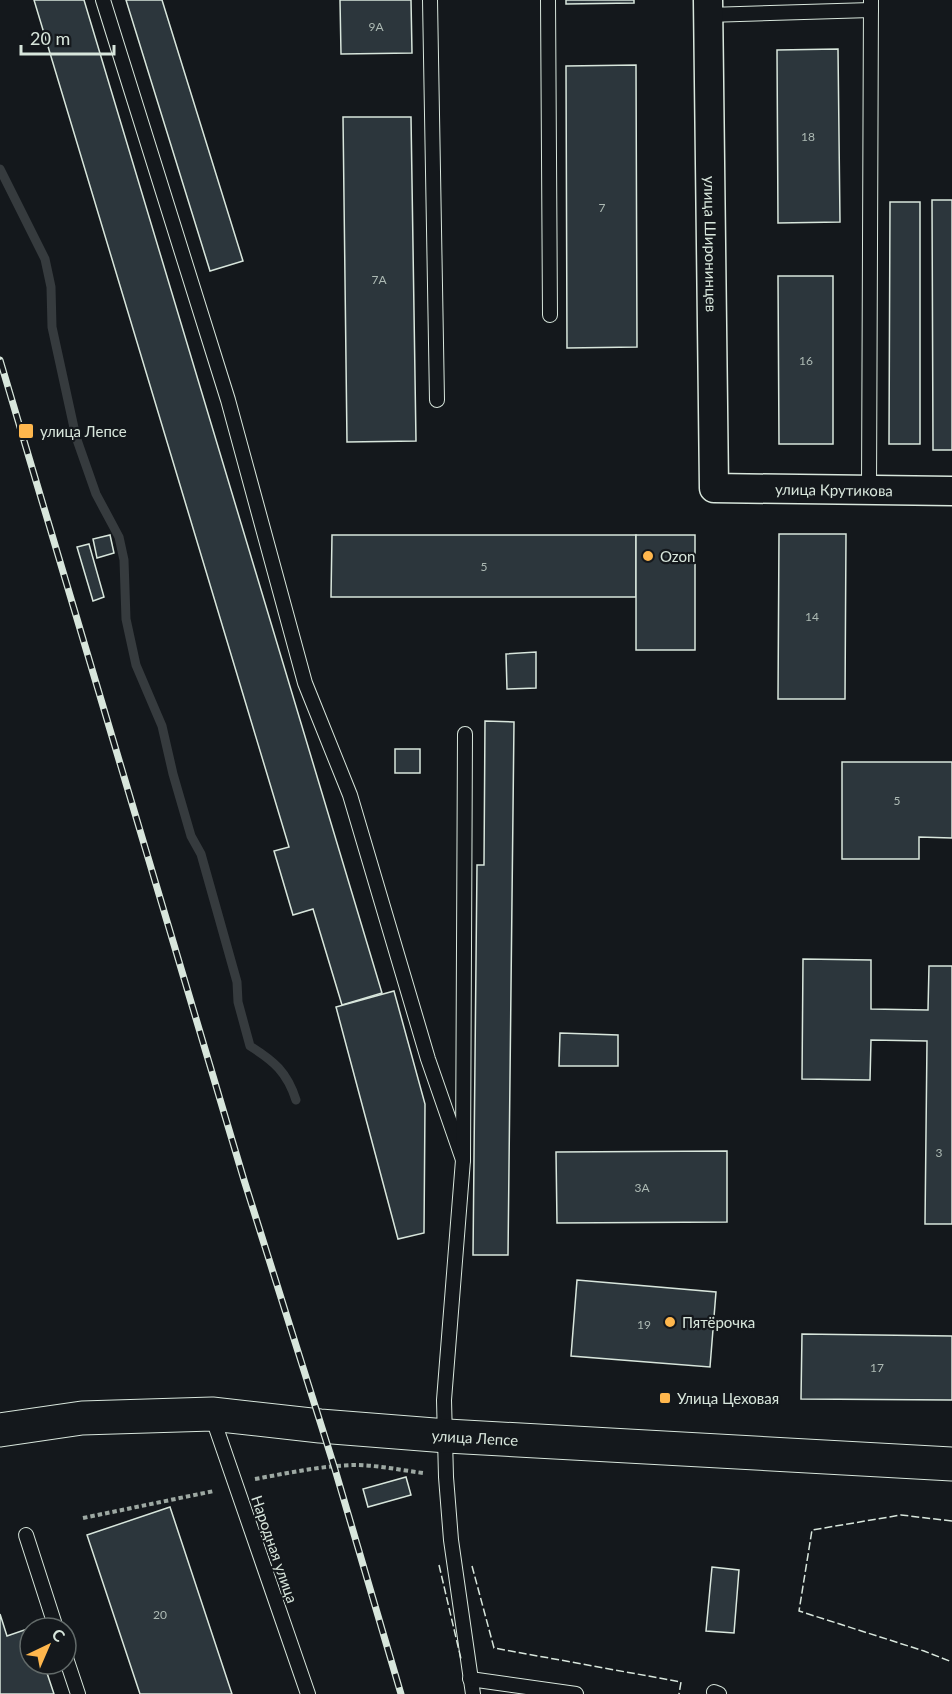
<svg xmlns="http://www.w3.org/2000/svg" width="952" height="1694" font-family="Lato,sans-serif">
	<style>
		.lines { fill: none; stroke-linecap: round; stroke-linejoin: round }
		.stream { stroke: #363b3e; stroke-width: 9 }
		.building { fill: #2c363c; stroke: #d8e6dc; stroke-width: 1.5 }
		.lane-casing { stroke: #d8e6dc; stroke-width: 16 }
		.street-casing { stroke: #d8e6dc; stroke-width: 31 }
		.secondary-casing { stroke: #d8e6dc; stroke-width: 35 }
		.path { stroke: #9da8a2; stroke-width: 4; stroke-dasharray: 4.5 3; stroke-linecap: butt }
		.lane { stroke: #14181c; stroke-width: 14 }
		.street { stroke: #14181c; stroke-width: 28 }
		.secondary { stroke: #14181c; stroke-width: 33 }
		.rail-casing { stroke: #d8e6dc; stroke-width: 7 }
		.rail { stroke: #14181c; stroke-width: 4.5; stroke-dasharray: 14; stroke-linecap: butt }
		.fence { stroke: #d8e6dc; stroke-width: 1.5; stroke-dasharray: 8 3; stroke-linecap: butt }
		.poi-dot { fill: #ffb74d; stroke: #14181c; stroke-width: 2 }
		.labels { text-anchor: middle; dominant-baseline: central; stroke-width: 4.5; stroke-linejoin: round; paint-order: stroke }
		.number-label { font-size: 12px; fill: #adbab4 }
		.street-label { font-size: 15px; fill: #d8e6dc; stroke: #14181c }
		.poi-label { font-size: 15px; fill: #d8e6dc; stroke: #14181c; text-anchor: start }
	</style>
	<rect width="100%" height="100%" fill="#14181c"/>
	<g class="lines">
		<path class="stream" d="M 0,169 L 45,259 L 51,287 L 52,327 L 76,437 L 96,494 L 119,537 L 124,560 L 126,619 L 136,665 L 162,726 L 173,774 L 191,836 L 201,854 L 237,982 L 238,1002 L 250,1046 C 274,1061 287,1072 296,1100"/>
	</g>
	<g class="building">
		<polygon points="34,0 84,0 382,993 342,1005 313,909 293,915 274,851 289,847"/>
		<polygon points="126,0 162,0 243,261 210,271"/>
		<polygon points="340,0 411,0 412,53 341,54"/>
		<polygon points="566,0 634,0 634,3 566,4"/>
		<polygon points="838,49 840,222 778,223 777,50"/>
		<polygon points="636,65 637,347 567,348 566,66"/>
		<polygon points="343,117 411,117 416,441 347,442"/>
		<polygon points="932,200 952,200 952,450 933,450"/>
		<polygon points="890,202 920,202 920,444 889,444"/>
		<polygon points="778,276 833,276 833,444 779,444"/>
		<polygon points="779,534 846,534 845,699 778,699"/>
		<polygon points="110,535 114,553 97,558 93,539"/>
		<polygon points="332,535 636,535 636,597 331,597"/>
		<rect x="636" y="535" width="59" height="115"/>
		<polygon points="89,544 104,597 93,601 77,547"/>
		<polygon points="536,652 536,688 507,689 506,654"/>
		<polygon points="485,721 514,722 508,1255 473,1255 477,865 484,865"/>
		<rect x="395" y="749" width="25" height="24"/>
		<polygon points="842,762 952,762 952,838 919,837 919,859 842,859"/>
		<polygon points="803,959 871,960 871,1009 928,1010 929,966 952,966 952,1224 925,1224 927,1041 871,1040 870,1080 802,1079"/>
		<polygon points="394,991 425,1104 424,1233 398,1239 336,1007"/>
		<polygon points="560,1033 618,1035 618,1066 559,1066"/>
		<polygon points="727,1151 727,1222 557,1223 556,1152"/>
		<polygon points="577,1280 716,1292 710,1367 571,1356"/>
		<polygon points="802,1334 952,1336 952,1400 801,1399"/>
		<polygon points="406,1477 411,1495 368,1507 363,1489"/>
		<polygon points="170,1507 232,1694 140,1694 87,1535"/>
		<polygon points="712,1567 739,1570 734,1633 706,1631"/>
		<polygon points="0,1614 7,1636 30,1628 30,1664 44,1664 54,1694 0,1694"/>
	</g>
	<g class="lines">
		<g class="lane-casing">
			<g id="lane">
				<polyline points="103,0 228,400 305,683 350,795 428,1059 463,1160"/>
				<polyline points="430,0 437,400"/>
				<polyline points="548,0 550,315"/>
				<polyline points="708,15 871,10"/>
				<polyline points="869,490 871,0"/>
				<polyline points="465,734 463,1160 444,1400 446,1477 451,1540 473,1694"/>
				<polyline points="212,1416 308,1694"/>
				<polyline points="26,1535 56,1628"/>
				<polyline points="66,1658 78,1694"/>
				<polyline points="470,1679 576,1694"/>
				<polyline points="714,1692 719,1694"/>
			</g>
		</g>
		<g class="street-casing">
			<g id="street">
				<path id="s1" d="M 708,0 L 714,488 L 952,491"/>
			</g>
		</g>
		<g class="secondary-casing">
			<g id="secondary">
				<path id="s2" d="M 0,1430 L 82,1418 L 212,1414 L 320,1426 L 447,1436 L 952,1464"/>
			</g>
		</g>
		<g class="path">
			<path d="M 255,1479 C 288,1473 321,1466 353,1465 C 377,1465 400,1470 423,1473"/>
			<polyline points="83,1518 214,1491"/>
		</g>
		<use href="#lane" class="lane"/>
		<use href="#street" class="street"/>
		<use href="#secondary" class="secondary"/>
		<g class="rail-casing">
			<polyline id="rail" points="0,360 244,1180 334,1466 401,1694"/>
		</g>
		<use href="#rail" class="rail"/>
		<g class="fence">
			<polyline points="952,1521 901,1515 812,1530 799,1611 924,1651 952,1662"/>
			<polyline points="439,1565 461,1659"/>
			<polyline points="472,1566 494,1648 681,1682 679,1694"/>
		</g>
	</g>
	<g class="poi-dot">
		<rect x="18" y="423" width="16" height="16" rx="3"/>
		<circle cx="648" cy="556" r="6"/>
		<circle cx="670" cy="1322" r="6"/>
		<rect x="659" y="1392" width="12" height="12" rx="3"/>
	</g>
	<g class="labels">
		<g class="number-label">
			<text x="376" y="26">9А</text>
			<text x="808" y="136">18</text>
			<text x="602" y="207">7</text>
			<text x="379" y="279">7А</text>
			<text x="806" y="360">16</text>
			<text x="484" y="566">5</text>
			<text x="812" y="616">14</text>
			<text x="897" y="800">5</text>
			<text x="939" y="1152">3</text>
			<text x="642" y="1187">3А</text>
			<text x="644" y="1324">19</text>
			<text x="877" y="1367">17</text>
			<text x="160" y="1614">20</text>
		</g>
		<g class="street-label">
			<text stroke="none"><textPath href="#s1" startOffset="244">улица Широнинцев</textPath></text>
			<text stroke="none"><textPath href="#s1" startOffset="608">улица Крутикова</textPath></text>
			<text stroke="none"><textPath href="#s2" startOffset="477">улица Лепсе</textPath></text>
			<text transform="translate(275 1549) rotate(71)">Народная улица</text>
		</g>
		<g class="poi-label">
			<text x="40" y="431">улица Лепсе</text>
			<text x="660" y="556">Ozon</text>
			<text x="682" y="1322">Пятёрочка</text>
			<text x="677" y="1398">Улица Цеховая</text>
		</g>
	</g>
	<g transform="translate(48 1646) rotate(44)"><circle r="28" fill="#14181c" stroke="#626a69" stroke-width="1.5"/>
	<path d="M0-4.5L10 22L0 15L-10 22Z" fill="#ffb74d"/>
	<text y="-9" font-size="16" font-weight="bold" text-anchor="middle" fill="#d8e6dc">С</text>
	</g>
	<path d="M21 45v9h93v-9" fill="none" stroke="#d8e6dc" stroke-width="3"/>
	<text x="30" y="45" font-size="18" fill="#d8e6dc" stroke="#14181c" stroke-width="4.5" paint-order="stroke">20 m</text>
</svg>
